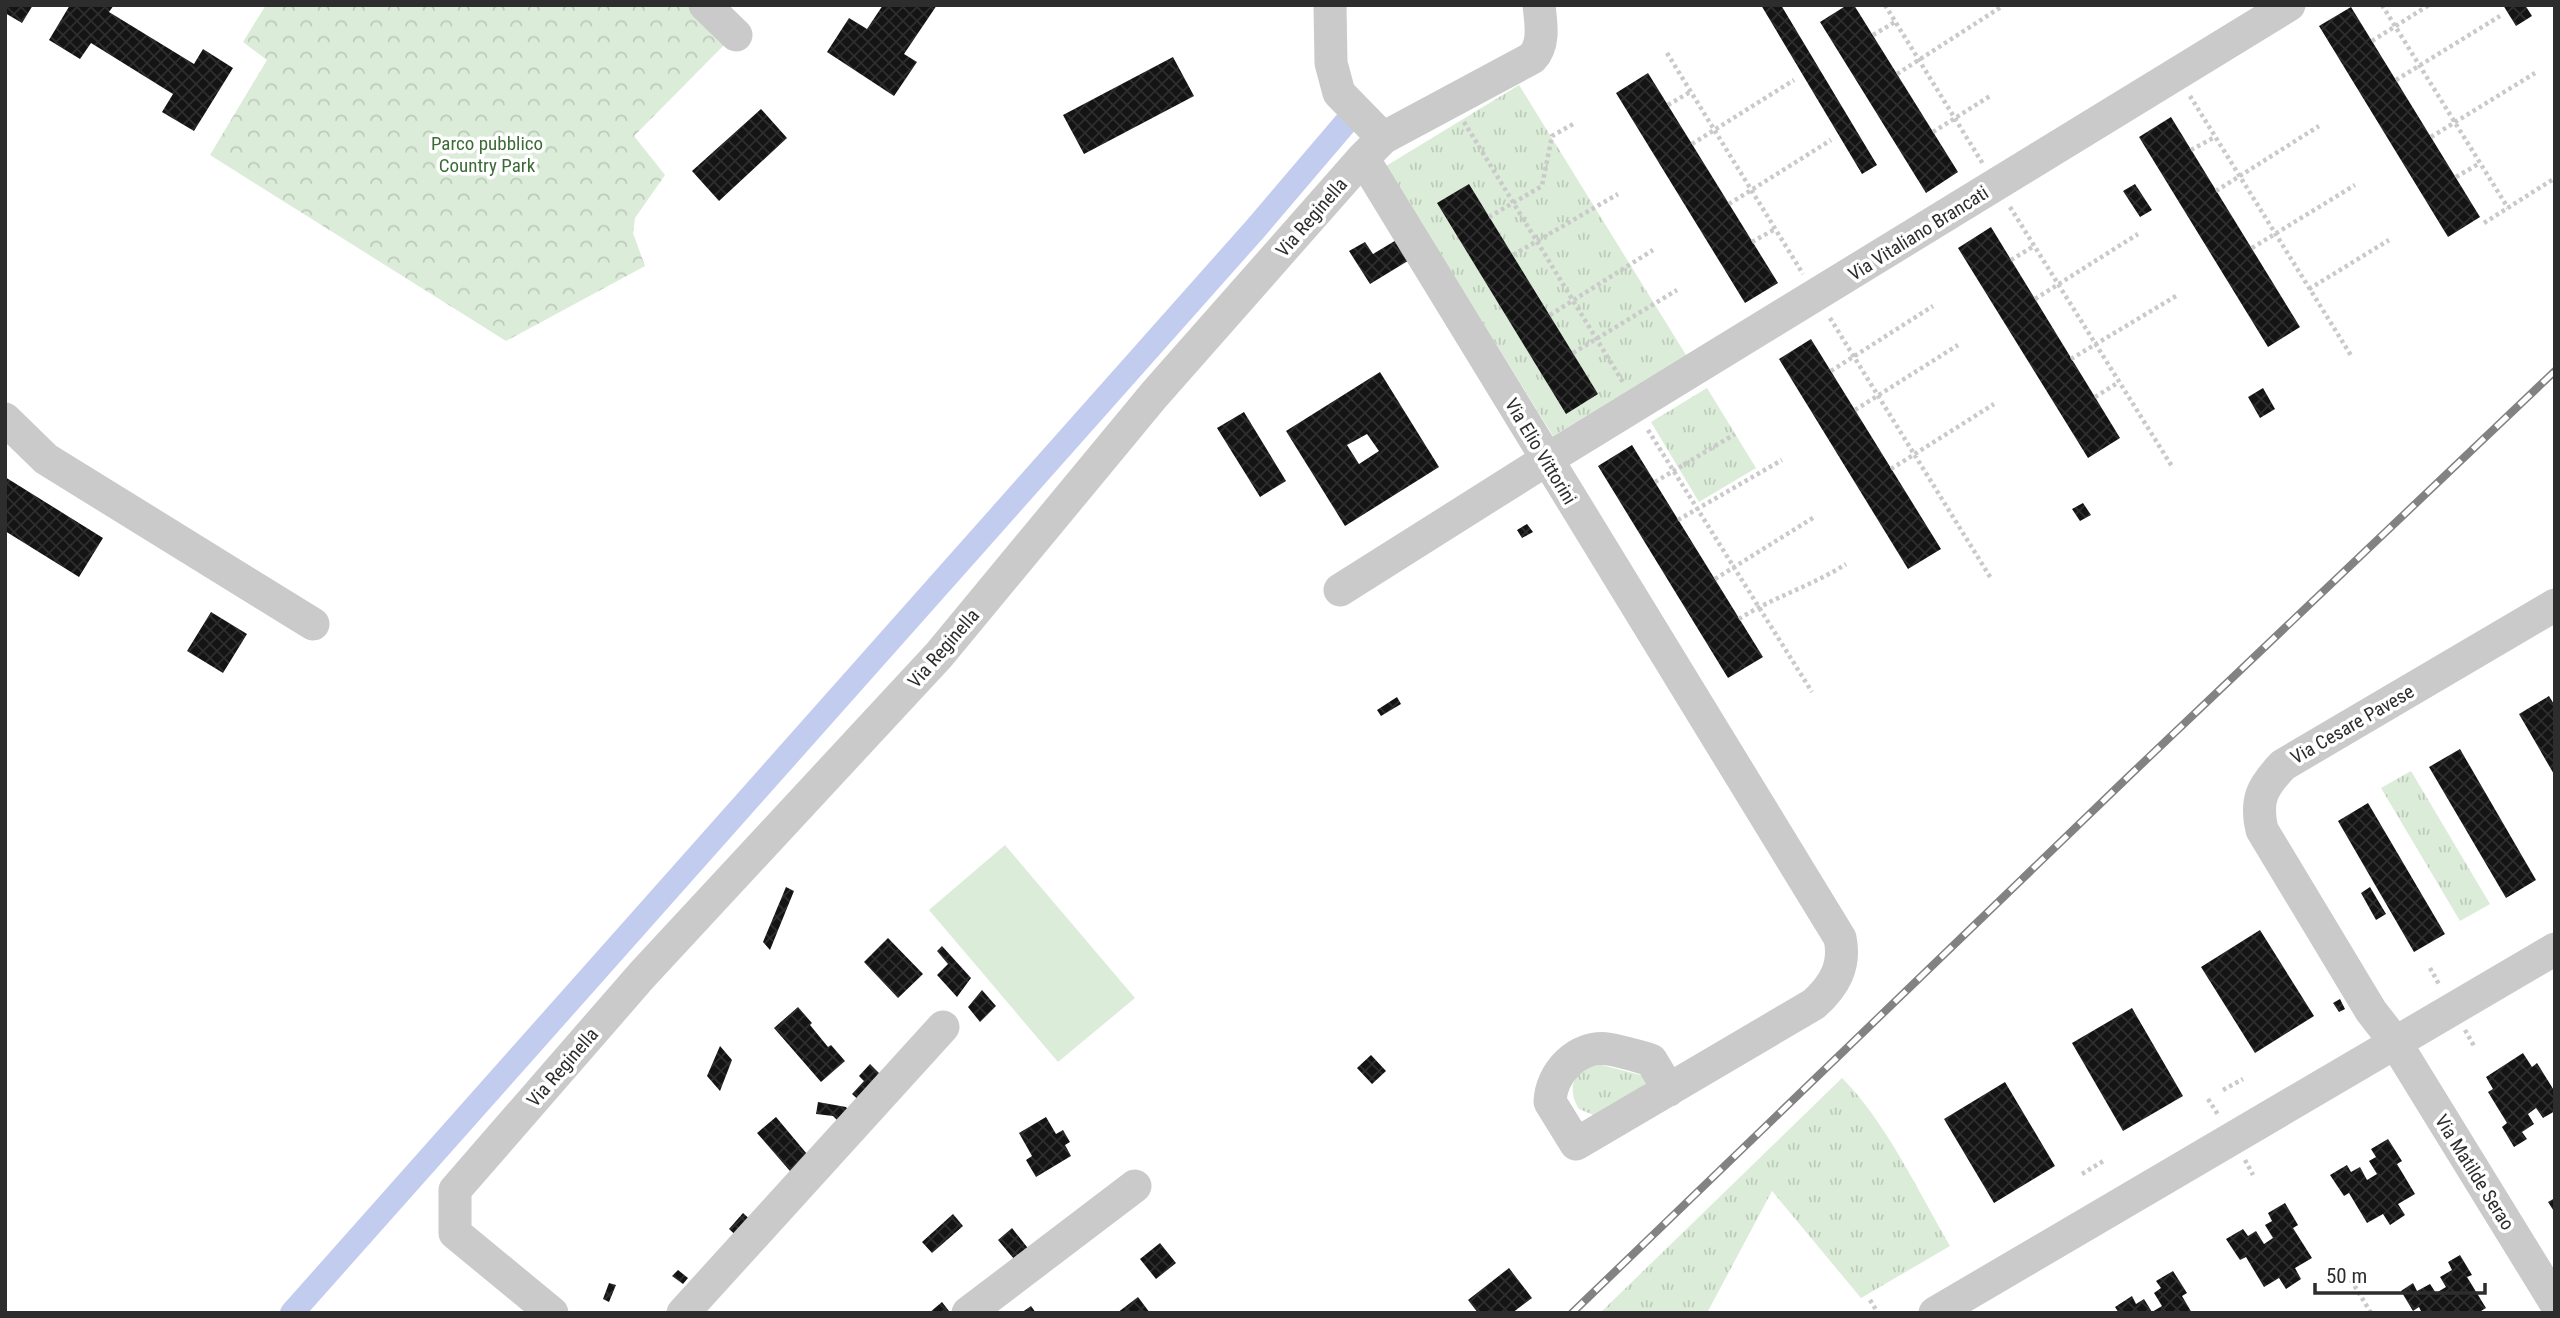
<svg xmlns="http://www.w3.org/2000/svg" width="2560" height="1318" font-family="'Roboto Condensed',sans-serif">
<defs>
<pattern id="grass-tufts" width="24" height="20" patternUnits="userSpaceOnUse" patternTransform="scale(1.75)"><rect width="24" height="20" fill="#dbecd8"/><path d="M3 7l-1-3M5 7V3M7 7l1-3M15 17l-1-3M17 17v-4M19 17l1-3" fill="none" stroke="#bccbba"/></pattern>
<pattern id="park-crowns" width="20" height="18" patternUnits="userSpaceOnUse" patternTransform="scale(1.75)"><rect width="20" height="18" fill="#dbecd8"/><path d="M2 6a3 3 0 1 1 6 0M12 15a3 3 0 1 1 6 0" fill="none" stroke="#bccbba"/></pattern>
<pattern id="building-cross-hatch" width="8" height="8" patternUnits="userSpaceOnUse" patternTransform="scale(1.75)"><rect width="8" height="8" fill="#141414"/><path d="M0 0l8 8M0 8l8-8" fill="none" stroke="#2e2e2e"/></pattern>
</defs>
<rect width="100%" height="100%" fill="#fff"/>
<path fill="url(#grass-tufts)" d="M 1519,85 L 1686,355 L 1553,436 L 1386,166 Z
M 1707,388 L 1756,468 L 1699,502 L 1651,422 Z
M 2411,771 L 2490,904 L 2460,921 L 2381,788 Z
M 1602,1065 L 1648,1077 L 1650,1081 L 1598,1117 L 1579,1109 C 1565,1087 1575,1066 1602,1065 Z
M 1842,1078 C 1886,1122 1918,1191 1950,1246 L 1861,1298 L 1772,1191 L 1707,1313 L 1600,1313 Z"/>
<path fill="url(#park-crowns)" d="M 266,5 L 693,5 L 730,39 L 634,136 L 665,175 L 635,218 L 633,233 L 645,266 L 506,341 L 210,155 L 267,60 L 243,42 Z"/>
<path fill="#dbecd8" d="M 1005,845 L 1135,998 L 1058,1062 L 929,910 Z"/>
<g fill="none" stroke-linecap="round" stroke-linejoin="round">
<path stroke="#c2ccee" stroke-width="24" d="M 292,1313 L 1256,228 L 1348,120"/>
</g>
<path fill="url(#building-cross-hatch)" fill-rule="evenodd" d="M 5,5 L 33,5 L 22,23 L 5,13 Z
M 70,5 L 114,5 L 109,12 L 194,64 L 203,49 L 233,68 L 194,131 L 162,112 L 173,94 L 91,43 L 80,59 L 49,40 Z
M 883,5 L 937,5 L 904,54 L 917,62 L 894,96 L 827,52 L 849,18 L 867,29 Z
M 1761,5 L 1781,5 L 1877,165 L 1862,174 Z
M 1847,5 L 1854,5 L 1958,172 L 1926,193 L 1820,22 Z
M 2503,5 L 2525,5 L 2532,16 L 2516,26 Z
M 2351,7 L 2480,217 L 2448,237 L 2319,26 Z
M 1173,57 L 1194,96 L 1084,154 L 1063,115 Z
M 1648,73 L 1778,283 L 1745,303 L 1616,93 Z
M 761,109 L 787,138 L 719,201 L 692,171 Z
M 2171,117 L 2300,327 L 2268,347 L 2139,137 Z
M 1469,184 L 1598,394 L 1566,414 L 1437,203 Z
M 2135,184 L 2152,210 L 2140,217 L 2123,191 Z
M 1991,227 L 2120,438 L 2088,458 L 1958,248 Z
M 1398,239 L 1411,259 L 1370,284 L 1349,251 L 1365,242 L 1373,254 Z
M 1811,339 L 1941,549 L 1908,569 L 1779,359 Z
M 1380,372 L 1439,467 L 1345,526 L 1286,431 ZM 1367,434 L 1379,451 L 1359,464 L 1347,445 Z
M 2263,388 L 2275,409 L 2260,418 L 2248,397 Z
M 1244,412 L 1286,481 L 1260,497 L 1217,428 Z
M 1632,445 L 1763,657 L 1728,678 L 1598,466 Z
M 5,477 L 103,538 L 79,577 L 5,531 Z
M 2083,503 L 2091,515 L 2080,521 L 2072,509 Z
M 1527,524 L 1533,532 L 1522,538 L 1517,530 Z
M 211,612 L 247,634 L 223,673 L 187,651 Z
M 2549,696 L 2555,706 L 2555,776 L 2519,714 Z
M 1397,697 L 1401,704 L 1381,716 L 1377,710 Z
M 2460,749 L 2536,880 L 2506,898 L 2429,767 Z
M 2368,803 L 2445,934 L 2414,952 L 2338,821 Z
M 786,887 L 794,891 L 770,950 L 763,942 Z
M 2370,887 L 2386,914 L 2376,920 L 2361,893 Z
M 2260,930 L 2314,1016 L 2255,1053 L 2201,967 Z
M 888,938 L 923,974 L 898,998 L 864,962 Z
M 942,946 L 971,978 L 957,997 L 937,975 L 948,964 L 937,951 Z
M 982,990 L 996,1006 L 980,1022 L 968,1007 Z
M 2340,999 L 2345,1009 L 2339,1012 L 2333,1003 Z
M 798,1007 L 812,1023 L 810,1025 L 828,1047 L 831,1045 L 845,1061 L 821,1082 L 774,1028 Z
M 2132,1008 L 2183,1096 L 2123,1131 L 2072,1043 Z
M 720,1046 L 732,1060 L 720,1091 L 707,1076 Z
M 2523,1053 L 2532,1067 L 2537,1063 L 2555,1092 L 2555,1111 L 2543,1118 L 2536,1108 L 2528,1114 L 2534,1124 L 2522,1132 L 2527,1139 L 2514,1147 L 2502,1127 L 2507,1123 L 2488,1092 L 2493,1089 L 2486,1077 Z
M 1371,1055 L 1386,1071 L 1372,1084 L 1357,1068 Z
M 870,1064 L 884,1078 L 862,1103 L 852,1094 L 864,1081 L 859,1076 Z
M 2005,1082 L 2055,1166 L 1994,1203 L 1944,1119 Z
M 818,1102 L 846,1107 L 851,1114 L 841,1124 L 833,1116 L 816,1114 Z
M 776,1117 L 812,1160 L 796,1178 L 757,1133 Z
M 1046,1117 L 1056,1134 L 1063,1130 L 1070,1142 L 1065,1145 L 1071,1156 L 1036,1177 L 1026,1160 L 1032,1156 L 1019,1133 Z
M 2388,1139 L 2402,1161 L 2397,1164 L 2415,1194 L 2398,1204 L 2405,1215 L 2390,1225 L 2383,1214 L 2367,1223 L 2349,1193 L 2344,1196 L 2330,1175 L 2347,1165 L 2351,1172 L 2360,1167 L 2367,1180 L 2377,1174 L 2369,1161 L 2376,1157 L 2371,1149 Z
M 2555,1198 L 2555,1213 L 2548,1202 Z
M 2285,1203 L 2298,1225 L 2293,1228 L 2312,1258 L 2295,1268 L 2301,1279 L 2286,1289 L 2279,1278 L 2264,1287 L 2246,1257 L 2240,1260 L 2226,1239 L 2243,1229 L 2248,1236 L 2256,1231 L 2264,1244 L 2273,1238 L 2265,1225 L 2272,1221 L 2268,1213 Z
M 743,1213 L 754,1223 L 741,1240 L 729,1229 Z
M 953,1214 L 963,1226 L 932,1253 L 922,1242 Z
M 1012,1228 L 1034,1256 L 1020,1266 L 998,1240 Z
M 1160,1243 L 1176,1263 L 1156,1279 L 1140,1259 Z
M 2460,1255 L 2472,1275 L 2467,1277 L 2486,1308 L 2481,1311 L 2482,1313 L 2422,1313 L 2419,1307 L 2413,1311 L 2401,1291 L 2413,1283 L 2417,1291 L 2430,1284 L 2436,1293 L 2446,1287 L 2440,1277 L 2452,1270 L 2448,1262 Z
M 1509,1268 L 1532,1298 L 1512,1313 L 1478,1313 L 1468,1300 Z
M 678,1270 L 688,1278 L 683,1284 L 672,1276 Z
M 2173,1271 L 2187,1293 L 2182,1296 L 2192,1313 L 2119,1313 L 2115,1307 L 2132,1296 L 2136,1304 L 2144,1299 L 2152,1312 L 2162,1306 L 2154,1293 L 2161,1288 L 2156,1281 Z
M 609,1283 L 616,1285 L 609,1302 L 603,1299 Z
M 1138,1297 L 1150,1313 L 1117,1313 Z
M 942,1302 L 949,1311 L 929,1313 Z
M 1031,1306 L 1036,1313 L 1021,1313 Z"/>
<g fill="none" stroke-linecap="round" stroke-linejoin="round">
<path stroke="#cacaca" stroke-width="4.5" stroke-dasharray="3.5 3.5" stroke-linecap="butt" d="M 1885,5 L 1983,164
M 2382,5 L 2508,208
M 1873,35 L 1895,22
M 2372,41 L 2429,5
M 1667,53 L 1803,274
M 1897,74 L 2001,7
M 2396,80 L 2500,16
M 2190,96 L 2352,357
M 1668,105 L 1690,92
M 1464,122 L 1624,384
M 1933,132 L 1990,96
M 2431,137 L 2535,73
M 1692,144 L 1794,80
M 2191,150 L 2215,137
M 2456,177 L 2480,163
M 2216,191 L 2319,126
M 1729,204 L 1831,140
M 2010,207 L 2173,468
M 1489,217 L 1542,186 L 1552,136 L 1575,123
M 2484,223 L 2555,178
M 1752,242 L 1775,229
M 2252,248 L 2355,185
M 1513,255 L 1618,194
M 2011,260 L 2034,246
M 2309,289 L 2389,240
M 2035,299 L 2138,234
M 1550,315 L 1653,250
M 1830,318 L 1992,580
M 1573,353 L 1677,290
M 2071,359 L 2176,296
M 1831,371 L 1933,306
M 2095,397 L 2119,382
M 1855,410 L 1958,345
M 1648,430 L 1812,692
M 1891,469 L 1994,404
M 1655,482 L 1735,434
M 1678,520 L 1782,460
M 1715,579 L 1816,516
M 1739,619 C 1773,597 1812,586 1846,564
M 2430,968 L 2440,986
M 2465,1030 L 2474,1046
M 2223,1090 L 2243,1079
M 2208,1099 L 2219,1116
M 2245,1160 L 2253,1175
M 2082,1174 L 2105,1160
M 2351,1280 L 2371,1313
M 1870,1300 L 1878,1313"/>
<path stroke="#cacaca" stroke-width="33" d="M 705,5 L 736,35
M 1330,5 L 1331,63 L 1339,93 L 1383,138
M 1363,158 L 1840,938 C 1846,966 1834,986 1814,1004 L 1576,1144 L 1550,1102 C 1551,1073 1577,1045 1608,1049 C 1622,1051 1637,1056 1651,1060 L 1669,1090
M 5,419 L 46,459 L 313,624
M 1340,590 L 1546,460 L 2289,5
M 2555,605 L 2283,765 C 2262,787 2255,800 2262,830 L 2371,1011 L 2395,1042 L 2555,1302
M 552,1313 L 455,1233 L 455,1190 L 642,975 L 939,655 L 1154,395 L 1363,158 L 1383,138 L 1532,58 C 1545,44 1541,24 1539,5
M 683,1313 L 943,1027
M 968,1313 L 1135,1186
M 1935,1313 L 2555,949"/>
<defs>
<path id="rail" d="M 1572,1313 L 2128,777 L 2555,371"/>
</defs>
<use href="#rail" stroke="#828282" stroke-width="8"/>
<use href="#rail" stroke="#fff" stroke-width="5" stroke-dasharray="16" stroke-linecap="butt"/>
</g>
<g text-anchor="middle" stroke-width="7" stroke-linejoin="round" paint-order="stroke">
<g font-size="19" fill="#3b6c36" stroke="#fff">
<text x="487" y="150">Parco pubblico<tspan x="487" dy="22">Country Park</tspan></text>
</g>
<g font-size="19" fill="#2d2d2d" stroke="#fff">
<text transform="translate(1311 217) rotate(-49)" y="7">Via Reginella</text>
<text transform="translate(1918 233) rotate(-32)" y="7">Via Vitaliano Brancati</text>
<text transform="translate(1541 451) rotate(59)" y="7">Via Elio Vittorini</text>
<text transform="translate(943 648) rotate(-49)" y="7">Via Reginella</text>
<text transform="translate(2352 724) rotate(-30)" y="7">Via Cesare Pavese</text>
<text transform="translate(562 1067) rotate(-49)" y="7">Via Reginella</text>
<text transform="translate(2475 1172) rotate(58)" y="7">Via Matilde Serao</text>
</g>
</g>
<rect width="2560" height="1318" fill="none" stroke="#2d2d2d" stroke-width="14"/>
<path d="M2315 1283v10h170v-10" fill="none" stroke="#2d2d2d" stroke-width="3.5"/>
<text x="2326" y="1283" font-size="21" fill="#2d2d2d" stroke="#ffffff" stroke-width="5" paint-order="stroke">50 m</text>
</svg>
